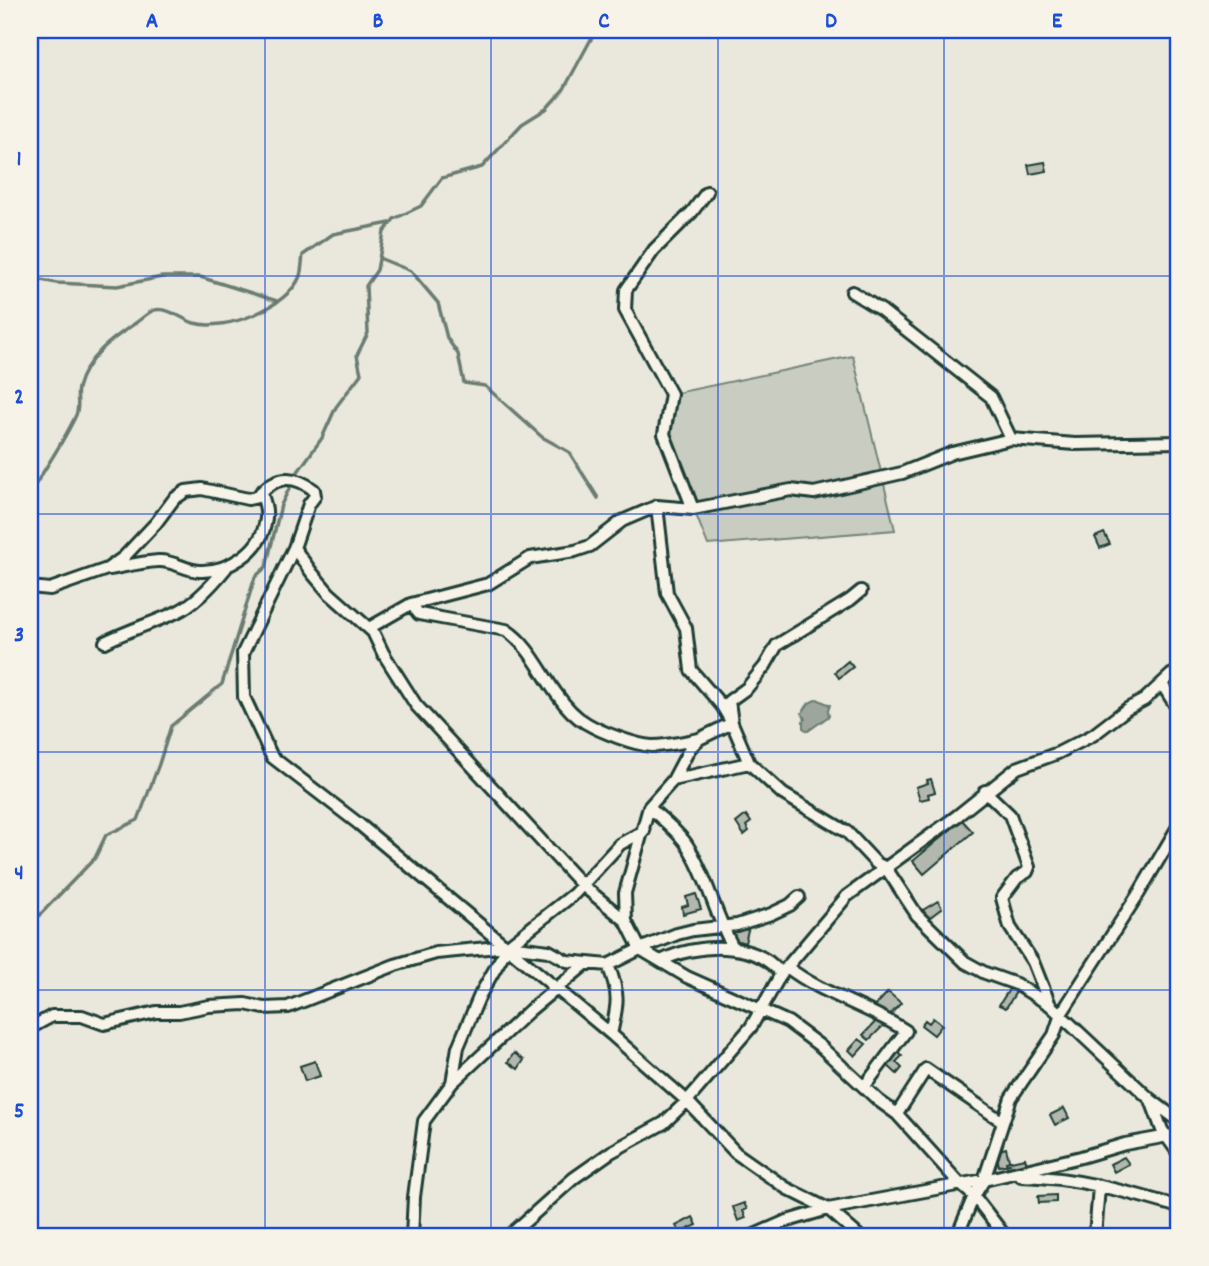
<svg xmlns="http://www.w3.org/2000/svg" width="1209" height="1266" font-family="Dekko,sans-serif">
<rect width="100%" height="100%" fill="#eae8dd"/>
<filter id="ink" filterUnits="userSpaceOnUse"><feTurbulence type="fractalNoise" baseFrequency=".0143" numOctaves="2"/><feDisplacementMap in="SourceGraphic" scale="14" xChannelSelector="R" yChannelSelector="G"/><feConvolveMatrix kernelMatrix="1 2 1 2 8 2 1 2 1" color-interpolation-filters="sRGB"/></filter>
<g filter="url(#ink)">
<path fill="#c8ccc1" stroke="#74847a" stroke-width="2" d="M 853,356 L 895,530 L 708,545 L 664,434 L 671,394 Z"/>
<path fill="#9ca69c" stroke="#6a7c72" stroke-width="2" d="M 817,699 L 830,705 L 828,711 L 829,716 L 808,731 L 803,728 L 803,721 L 805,719 L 802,713 L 809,703 Z"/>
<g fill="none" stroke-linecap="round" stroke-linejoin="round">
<path stroke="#6a7c72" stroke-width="3.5" d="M 379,258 L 411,271 L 438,303 L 447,338 L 458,354 L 464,383 L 485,386 L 542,437 L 569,452 L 598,498
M 30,278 L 57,283 L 117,286 L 162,277 L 200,277 L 277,301
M 30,493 C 46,467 63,443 76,415 C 80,406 76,397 78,388 C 86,357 112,339 137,322 C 142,318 149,312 154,310 C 169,307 181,319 194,323 C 226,332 288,307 300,276 C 302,269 302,261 303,255 L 333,234 L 390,223
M 30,925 L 95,858 L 106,835 L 138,820 L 159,764 L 171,726 L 222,684 L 255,577 L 266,567 L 281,505 L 297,473 L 322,438 L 336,407 L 361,374 L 357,355 L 368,333 L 366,286 L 377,270 L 384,232 L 394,219 L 421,206 L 442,178 L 482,167 L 522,124 L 546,109 L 564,89 L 596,30"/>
</g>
<path fill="#b2b8ae" stroke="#1f3d34" stroke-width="2" d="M 1045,162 L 1047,171 L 1030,174 L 1028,165 Z
M 1104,533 L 1110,544 L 1100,548 L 1095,537 Z
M 848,661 L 853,667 L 839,678 L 835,672 Z
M 931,779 L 935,792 L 928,794 L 929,798 L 920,800 L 916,787 L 928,783 L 927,780 Z
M 746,815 L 751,822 L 746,826 L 749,831 L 744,835 L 736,823 Z
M 962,820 L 973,832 L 924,874 L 913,861 Z
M 696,894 L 701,909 L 683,914 L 682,907 L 688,905 L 686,897 Z
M 938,901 L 942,908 L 929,918 L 923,910 Z
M 735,927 L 748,930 L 745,943 L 732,939 Z
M 1010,988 L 1016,992 L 1006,1008 L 999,1005 Z
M 888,992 L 901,1003 L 888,1017 L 875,1006 Z
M 879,1018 L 885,1024 L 869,1040 L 863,1035 Z
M 933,1018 L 942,1025 L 934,1035 L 921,1025 L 925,1020 L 929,1023 Z
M 859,1039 L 866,1044 L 855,1056 L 849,1050 Z
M 898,1052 L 902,1056 L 896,1062 L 902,1068 L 897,1074 L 886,1064 Z
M 514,1053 L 524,1060 L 518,1069 L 508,1062 Z
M 315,1061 L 320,1076 L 305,1081 L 300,1066 Z
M 1064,1108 L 1069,1118 L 1055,1125 L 1050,1115 Z
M 1006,1148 L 1010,1164 L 999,1166 L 996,1151 Z
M 1124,1157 L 1129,1164 L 1114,1172 L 1110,1164 Z
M 1025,1158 L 1027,1164 L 1008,1169 L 1006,1162 Z
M 1056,1195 L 1056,1202 L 1039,1203 L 1038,1196 Z
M 744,1203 L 747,1209 L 743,1211 L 746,1218 L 738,1221 L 733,1207 Z
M 693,1217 L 697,1225 L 680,1233 L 676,1226 Z"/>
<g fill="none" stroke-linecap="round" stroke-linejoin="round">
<defs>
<path id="street" d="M 852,292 L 881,310 L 991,397 L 1011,439
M 657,506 L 667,593 L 686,628 L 691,670 L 722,706 L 732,723 L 749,763 L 783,794 L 847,832 L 876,863 L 886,868 L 917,915 L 965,962 L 985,973 L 1016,984 L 1050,1005 L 1151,1100 L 1179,1121
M 693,509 L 664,434 L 671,394 L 625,310 L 626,290 L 654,250 L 692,212 L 707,192
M 294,548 L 243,653 L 244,697 L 272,757 L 359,824 L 611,1034 L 687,1101 L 736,1153 L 786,1188 L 828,1209 L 859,1236
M 110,569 C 126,566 142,562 158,561 C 173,560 186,571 200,571 C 227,572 260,552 265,524 C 268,513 265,503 261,492
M 30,587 L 50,589 L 107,569 L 124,557 L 156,523 L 174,499 L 186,491 L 202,489 L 248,499 L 257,497 C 274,476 292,473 314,490 L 315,496 L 309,504 L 294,548 L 312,573 L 329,593 L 373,632 L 383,653 L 416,705 L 582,885 L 626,921 L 640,949 L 687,977 L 788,1022 L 820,1046 L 879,1101 L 897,1114 L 960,1184 L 974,1196 L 1005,1236
M 411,604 L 419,614 L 506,630 C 529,645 540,671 556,693 C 563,703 575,717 586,723 C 601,732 635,745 652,746 C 668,746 683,742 699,739
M 369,628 L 411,604 L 488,584 L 530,558 L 575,551 L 590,546 L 622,521 L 657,506 L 693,509 L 791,490 L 814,493 L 902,473 L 952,453 L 1011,439 L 1075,444 L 1179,442
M 105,642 C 129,630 153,623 177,612 C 196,603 213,584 226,568
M 1162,684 L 1179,711
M 673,780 L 749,763
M 985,791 L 1010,815 L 1029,867 L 1027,872 L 1017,878 L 1002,898 L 1010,927 L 1033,962 L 1050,1005
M 649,807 C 661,819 678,831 687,845 C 708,878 715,916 734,949
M 626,921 L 625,893 L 649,807 L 673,780 L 690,748 L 699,739 L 732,723 L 729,701 L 747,688 L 765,666 L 777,645 L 850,600 L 861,591
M 661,961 C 696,943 756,940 781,974
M 608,965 C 620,994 618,1004 611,1034
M 787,967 C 823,995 868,1006 906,1031 L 864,1087
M 30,1028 L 52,1016 L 82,1016 L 104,1024 L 156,1012 L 179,1012 L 209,1006 L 245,1004 L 264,1008 L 288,1007 L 395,965 L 436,953 L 508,946 L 549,951 L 567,961 L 608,965 L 640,949 L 677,934 L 693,930 L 737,925 L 771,914 L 790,905 L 799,897
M 452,1083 L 458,1047 L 480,995 L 508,946 L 574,894 L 620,844 L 644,831
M 1151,1100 L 1162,1130 L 1179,1154
M 897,1114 L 926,1069 L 1003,1122
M 1021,1176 C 1075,1177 1128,1192 1179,1207
M 412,1236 L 414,1197 L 424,1121 L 452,1083 L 530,1010 L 587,963
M 509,1236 L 574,1178 L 611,1152 L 664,1123 L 687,1101 L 751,1027 L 781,974 L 847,896 L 957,816 L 1017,768 L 1058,753 L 1093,735 L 1127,709 L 1144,700 L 1171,675 L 1179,671
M 752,1236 L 784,1222 L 828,1209 L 984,1180 L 1081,1157 L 1125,1144 L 1179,1134
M 957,1236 L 974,1196 L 984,1180 L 1011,1098 L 1054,1035 L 1061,1014 L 1139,893 L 1179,825
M 1095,1236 L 1099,1187"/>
</defs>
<use href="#street" stroke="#1f3d34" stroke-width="16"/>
<use href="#street" stroke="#f7f3e8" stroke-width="10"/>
</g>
</g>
<path fill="none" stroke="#1d4ed8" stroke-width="2" stroke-opacity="0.55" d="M 265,30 L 265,1236M 491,30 L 491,1236M 718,30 L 718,1236M 944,30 L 944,1236M 30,276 L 1179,276M 30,514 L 1179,514M 30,752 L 1179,752M 30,990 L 1179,990"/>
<rect width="1209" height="1266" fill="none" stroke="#f7f3e8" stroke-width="77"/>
<rect x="38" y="38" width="1132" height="1190" fill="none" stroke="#1d4ed8" stroke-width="2.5"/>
<g font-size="23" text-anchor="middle" font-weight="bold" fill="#1d4ed8">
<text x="152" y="27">A</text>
<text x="378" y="27">B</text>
<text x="604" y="27">C</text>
<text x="831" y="27">D</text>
<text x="1057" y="27">E</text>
<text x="19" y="165">1</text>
<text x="19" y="403">2</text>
<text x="19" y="641">3</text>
<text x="19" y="879">4</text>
<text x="19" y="1117">5</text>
</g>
</svg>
